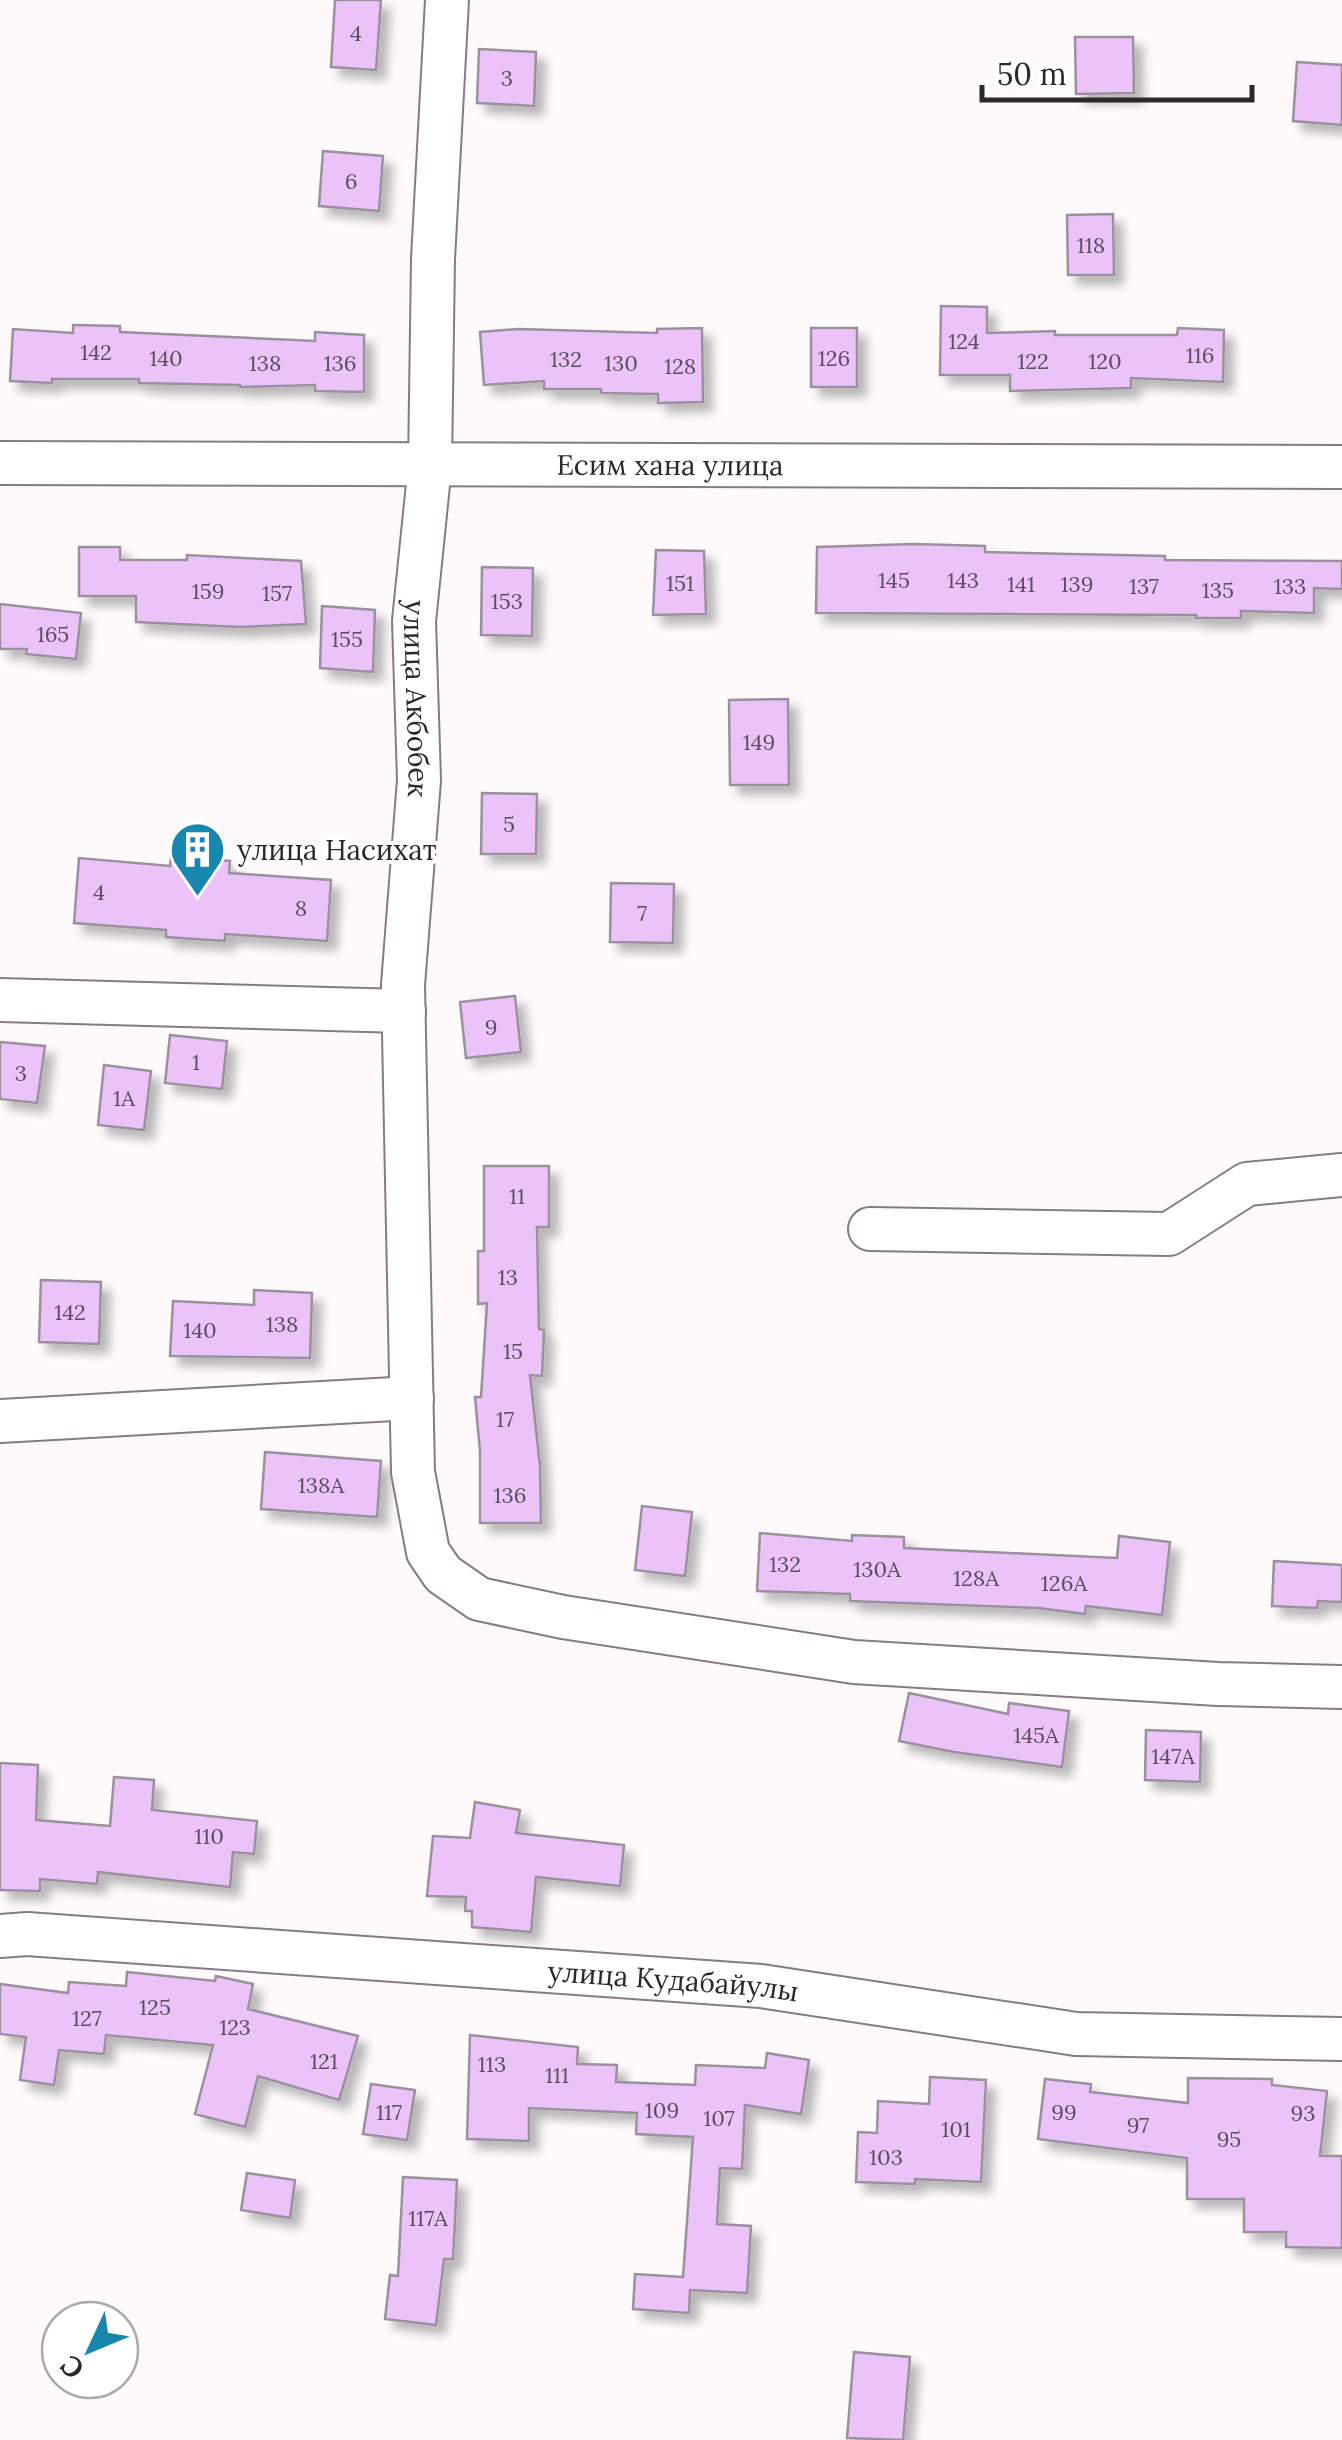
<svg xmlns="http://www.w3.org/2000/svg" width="1342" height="2440" font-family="Lora,serif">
<defs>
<filter id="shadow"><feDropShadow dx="9" dy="9" stdDeviation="5" flood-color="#0004"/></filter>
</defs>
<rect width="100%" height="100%" fill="#fefafc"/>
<path fill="#ebc3f9" stroke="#9b919e" stroke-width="2.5" filter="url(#shadow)" d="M 335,0 L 381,0 L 376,70 L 331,67 Z
M 1075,37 L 1133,37 L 1134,93 L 1076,94 Z
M 479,49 L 536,52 L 534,106 L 477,103 Z
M 1297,62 L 1342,65 L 1342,125 L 1293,121 Z
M 323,151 L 383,156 L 379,211 L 319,206 Z
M 1113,214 L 1114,275 L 1068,275 L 1067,215 Z
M 941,306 L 987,307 L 987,333 L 1055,331 L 1055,335 L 1177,335 L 1178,328 L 1224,330 L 1223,382 L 1131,378 L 1131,388 L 1010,391 L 1010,375 L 940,375 Z
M 73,325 L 120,326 L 120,332 L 315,341 L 315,332 L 364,335 L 364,392 L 315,391 L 315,385 L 240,387 L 240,385 L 139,383 L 139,379 L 52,379 L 52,383 L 10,381 L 13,329 L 73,333 Z
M 702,328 L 703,402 L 658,403 L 658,394 L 601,393 L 601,389 L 544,389 L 544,381 L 484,385 L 480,332 L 518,329 L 657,333 L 657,329 Z
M 811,328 L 857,328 L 857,387 L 811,387 Z
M 914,544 L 985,546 L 985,552 L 1165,556 L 1165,560 L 1342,561 L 1342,589 L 1314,588 L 1314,613 L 1241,611 L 1241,618 L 1196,618 L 1196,615 L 816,613 L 817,547 Z
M 79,547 L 120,547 L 120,560 L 187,560 L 187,555 L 301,561 L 306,624 L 240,627 L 136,622 L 136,596 L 79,596 Z
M 656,550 L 704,551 L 706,614 L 653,615 Z
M 482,567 L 533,568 L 532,636 L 481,635 Z
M 0,604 L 81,613 L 76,659 L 26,654 L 27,649 L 0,649 Z
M 322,606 L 375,610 L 373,672 L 320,668 Z
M 788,699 L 789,785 L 730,785 L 729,700 Z
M 482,793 L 537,794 L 536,854 L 481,854 Z
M 171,857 L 230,861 L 229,873 L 331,880 L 327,941 L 225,934 L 225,941 L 166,937 L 166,930 L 74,923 L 79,858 L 170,866 Z
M 611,883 L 674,884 L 673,943 L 610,942 Z
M 515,996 L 521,1052 L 466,1058 L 460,1002 Z
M 170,1035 L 227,1041 L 222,1089 L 165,1083 Z
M 0,1042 L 45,1046 L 37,1103 L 0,1099 Z
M 104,1065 L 151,1071 L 144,1130 L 98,1125 Z
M 484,1166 L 549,1166 L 549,1227 L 537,1227 L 539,1329 L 544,1330 L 542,1376 L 530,1375 L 540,1466 L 541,1523 L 480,1523 L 480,1451 L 475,1397 L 481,1397 L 487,1303 L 478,1304 L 478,1251 L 484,1251 Z
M 41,1280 L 101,1282 L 99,1344 L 39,1342 Z
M 254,1290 L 312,1293 L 310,1358 L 170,1356 L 173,1301 L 254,1305 Z
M 265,1452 L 381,1461 L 377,1517 L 261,1509 Z
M 642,1506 L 692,1512 L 685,1576 L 635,1570 Z
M 760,1533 L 852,1541 L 852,1535 L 904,1537 L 904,1548 L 1117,1558 L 1119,1536 L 1170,1542 L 1162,1615 L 1086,1606 L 1085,1614 L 1038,1608 L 850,1601 L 850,1594 L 757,1591 Z
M 1274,1561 L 1342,1565 L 1342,1602 L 1318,1601 L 1317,1608 L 1272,1606 Z
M 909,1693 L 1008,1714 L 1009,1703 L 1069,1711 L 1062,1767 L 954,1752 L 899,1741 Z
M 1146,1730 L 1201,1732 L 1200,1782 L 1145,1780 Z
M 0,1763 L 38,1765 L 36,1820 L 110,1826 L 114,1777 L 154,1780 L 152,1810 L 257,1821 L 254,1854 L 233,1852 L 230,1887 L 98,1872 L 97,1884 L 40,1879 L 40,1891 L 0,1890 Z
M 475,1802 L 520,1810 L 516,1833 L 624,1845 L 620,1886 L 536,1877 L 531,1932 L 472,1927 L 472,1911 L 465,1911 L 466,1897 L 427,1896 L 433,1836 L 470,1838 Z
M 127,1972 L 215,1981 L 216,1976 L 253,1984 L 248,2009 L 358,2036 L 339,2100 L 258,2076 L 245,2127 L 195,2114 L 213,2045 L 106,2035 L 104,2054 L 59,2050 L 54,2085 L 20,2080 L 26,2037 L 0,2034 L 0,1984 L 68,1993 L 69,1982 L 126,1986 Z
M 470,2035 L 578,2047 L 577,2064 L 617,2065 L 616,2082 L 695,2085 L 696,2065 L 765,2068 L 767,2053 L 809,2060 L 801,2114 L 745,2105 L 742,2169 L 720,2168 L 717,2224 L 751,2226 L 747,2293 L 690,2290 L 689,2313 L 633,2309 L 635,2274 L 683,2277 L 693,2137 L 636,2134 L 637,2113 L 529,2108 L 529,2141 L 467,2139 Z
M 930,2077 L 986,2080 L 981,2182 L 915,2179 L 915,2184 L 856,2182 L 858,2132 L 877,2133 L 878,2101 L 929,2104 Z
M 1188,2078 L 1272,2079 L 1272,2085 L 1327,2091 L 1320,2156 L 1342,2156 L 1342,2248 L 1286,2247 L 1286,2232 L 1244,2232 L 1244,2199 L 1187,2199 L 1187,2158 L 1038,2139 L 1045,2079 L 1091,2084 L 1090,2092 L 1188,2103 Z
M 371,2084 L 415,2090 L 407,2140 L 363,2134 Z
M 247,2173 L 295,2180 L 290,2218 L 241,2210 Z
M 403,2177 L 457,2180 L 453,2259 L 444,2259 L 436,2325 L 385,2319 L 390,2275 L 398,2276 Z
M 854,2352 L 910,2357 L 903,2440 L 847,2438 Z"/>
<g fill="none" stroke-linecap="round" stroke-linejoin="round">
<defs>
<g id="street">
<path id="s1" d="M 447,0 L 433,259 L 430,465 L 414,621 L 419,780 L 403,985 L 413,1472 L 428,1552 L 443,1574 L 479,1599 L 563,1617 L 854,1662 L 1218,1684 L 1342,1687"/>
<path id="s2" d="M 0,463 L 1342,467"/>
<path d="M 0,1000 L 404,1011"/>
<path d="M 870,1229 L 1169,1234 L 1247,1184 L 1342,1175"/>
<path d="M 0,1421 L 412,1398"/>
<path id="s3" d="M 0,1936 L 27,1934 L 761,1986 L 1076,2034 L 1342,2039"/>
</g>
</defs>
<use href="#street" stroke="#887a83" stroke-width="46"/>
<use href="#street" stroke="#fff" stroke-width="42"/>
</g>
<defs>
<symbol id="building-pin" viewBox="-11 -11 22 30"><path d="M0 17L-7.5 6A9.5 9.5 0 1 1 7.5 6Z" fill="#1887ae" stroke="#fff"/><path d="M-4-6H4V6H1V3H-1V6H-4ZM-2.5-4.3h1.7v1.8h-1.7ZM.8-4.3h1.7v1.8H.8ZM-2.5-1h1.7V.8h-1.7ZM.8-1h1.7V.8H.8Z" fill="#fff"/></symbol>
</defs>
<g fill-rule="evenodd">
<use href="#building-pin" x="166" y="818" width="63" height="86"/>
</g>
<g text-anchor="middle" stroke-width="8" stroke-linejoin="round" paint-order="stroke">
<g font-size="22" fill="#5c4e5e">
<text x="356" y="41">4</text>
<text x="507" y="86">3</text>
<text x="351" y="189">6</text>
<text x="1091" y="253">118</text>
<text x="964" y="349">124</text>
<text x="96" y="360">142</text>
<text x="1200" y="363">116</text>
<text x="166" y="366">140</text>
<text x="834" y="366">126</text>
<text x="566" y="367">132</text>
<text x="1033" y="369">122</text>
<text x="1105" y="369">120</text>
<text x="265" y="371">138</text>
<text x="340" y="371">136</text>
<text x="621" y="371">130</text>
<text x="680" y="374">128</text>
<text x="894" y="588">145</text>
<text x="963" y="588">143</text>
<text x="680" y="591">151</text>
<text x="1021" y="592">141</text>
<text x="1077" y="592">139</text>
<text x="1144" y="594">137</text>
<text x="1290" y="594">133</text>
<text x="1218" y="598">135</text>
<text x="208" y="599">159</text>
<text x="277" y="601">157</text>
<text x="507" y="609">153</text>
<text x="53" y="642">165</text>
<text x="347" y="647">155</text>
<text x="759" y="750">149</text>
<text x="509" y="832">5</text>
<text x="99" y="900">4</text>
<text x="301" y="916">8</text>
<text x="642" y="921">7</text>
<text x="491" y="1035">9</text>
<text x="196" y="1070">1</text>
<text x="21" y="1081">3</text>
<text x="124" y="1106">1А</text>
<text x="517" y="1204">11</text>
<text x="508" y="1285">13</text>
<text x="70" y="1320">142</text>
<text x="282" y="1332">138</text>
<text x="200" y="1338">140</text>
<text x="513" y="1359">15</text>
<text x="505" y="1427">17</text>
<text x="321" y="1493">138А</text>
<text x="510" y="1503">136</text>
<text x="785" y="1572">132</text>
<text x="877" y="1577">130А</text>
<text x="976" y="1586">128А</text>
<text x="1064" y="1591">126А</text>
<text x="1036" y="1743">145А</text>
<text x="1173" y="1764">147А</text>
<text x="209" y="1844">110</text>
<text x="155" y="2015">125</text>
<text x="87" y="2026">127</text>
<text x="235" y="2035">123</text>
<text x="324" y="2069">121</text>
<text x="492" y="2072">113</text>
<text x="557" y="2083">111</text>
<text x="662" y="2118">109</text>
<text x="389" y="2120">117</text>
<text x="1064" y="2120">99</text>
<text x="1303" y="2121">93</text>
<text x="719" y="2126">107</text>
<text x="1138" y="2133">97</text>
<text x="956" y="2137">101</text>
<text x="1229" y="2147">95</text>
<text x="886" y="2165">103</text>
<text x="428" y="2226">117А</text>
</g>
<g font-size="28" fill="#2d272b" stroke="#fff">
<text dy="10" stroke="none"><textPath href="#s2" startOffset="670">Есим хана улица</textPath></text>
<text dy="10" stroke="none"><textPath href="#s1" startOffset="700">улица Акбобек</textPath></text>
<text dy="10" stroke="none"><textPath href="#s3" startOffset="675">улица Кудабайулы</textPath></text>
</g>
<g font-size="28" fill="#2d272b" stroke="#fff" text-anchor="start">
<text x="237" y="860">улица Насихат</text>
</g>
</g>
<g transform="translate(90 2350) rotate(226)"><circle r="48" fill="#ffffff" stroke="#aba9aa" stroke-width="2.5"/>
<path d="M0-8L18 38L0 25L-18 38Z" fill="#1887ae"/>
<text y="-15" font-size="28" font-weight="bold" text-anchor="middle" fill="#2d272b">С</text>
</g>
<path d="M982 85v15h270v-15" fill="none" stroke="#2d272b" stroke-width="5"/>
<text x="997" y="85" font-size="30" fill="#2d272b" stroke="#ffffff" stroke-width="8" paint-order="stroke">50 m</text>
</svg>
